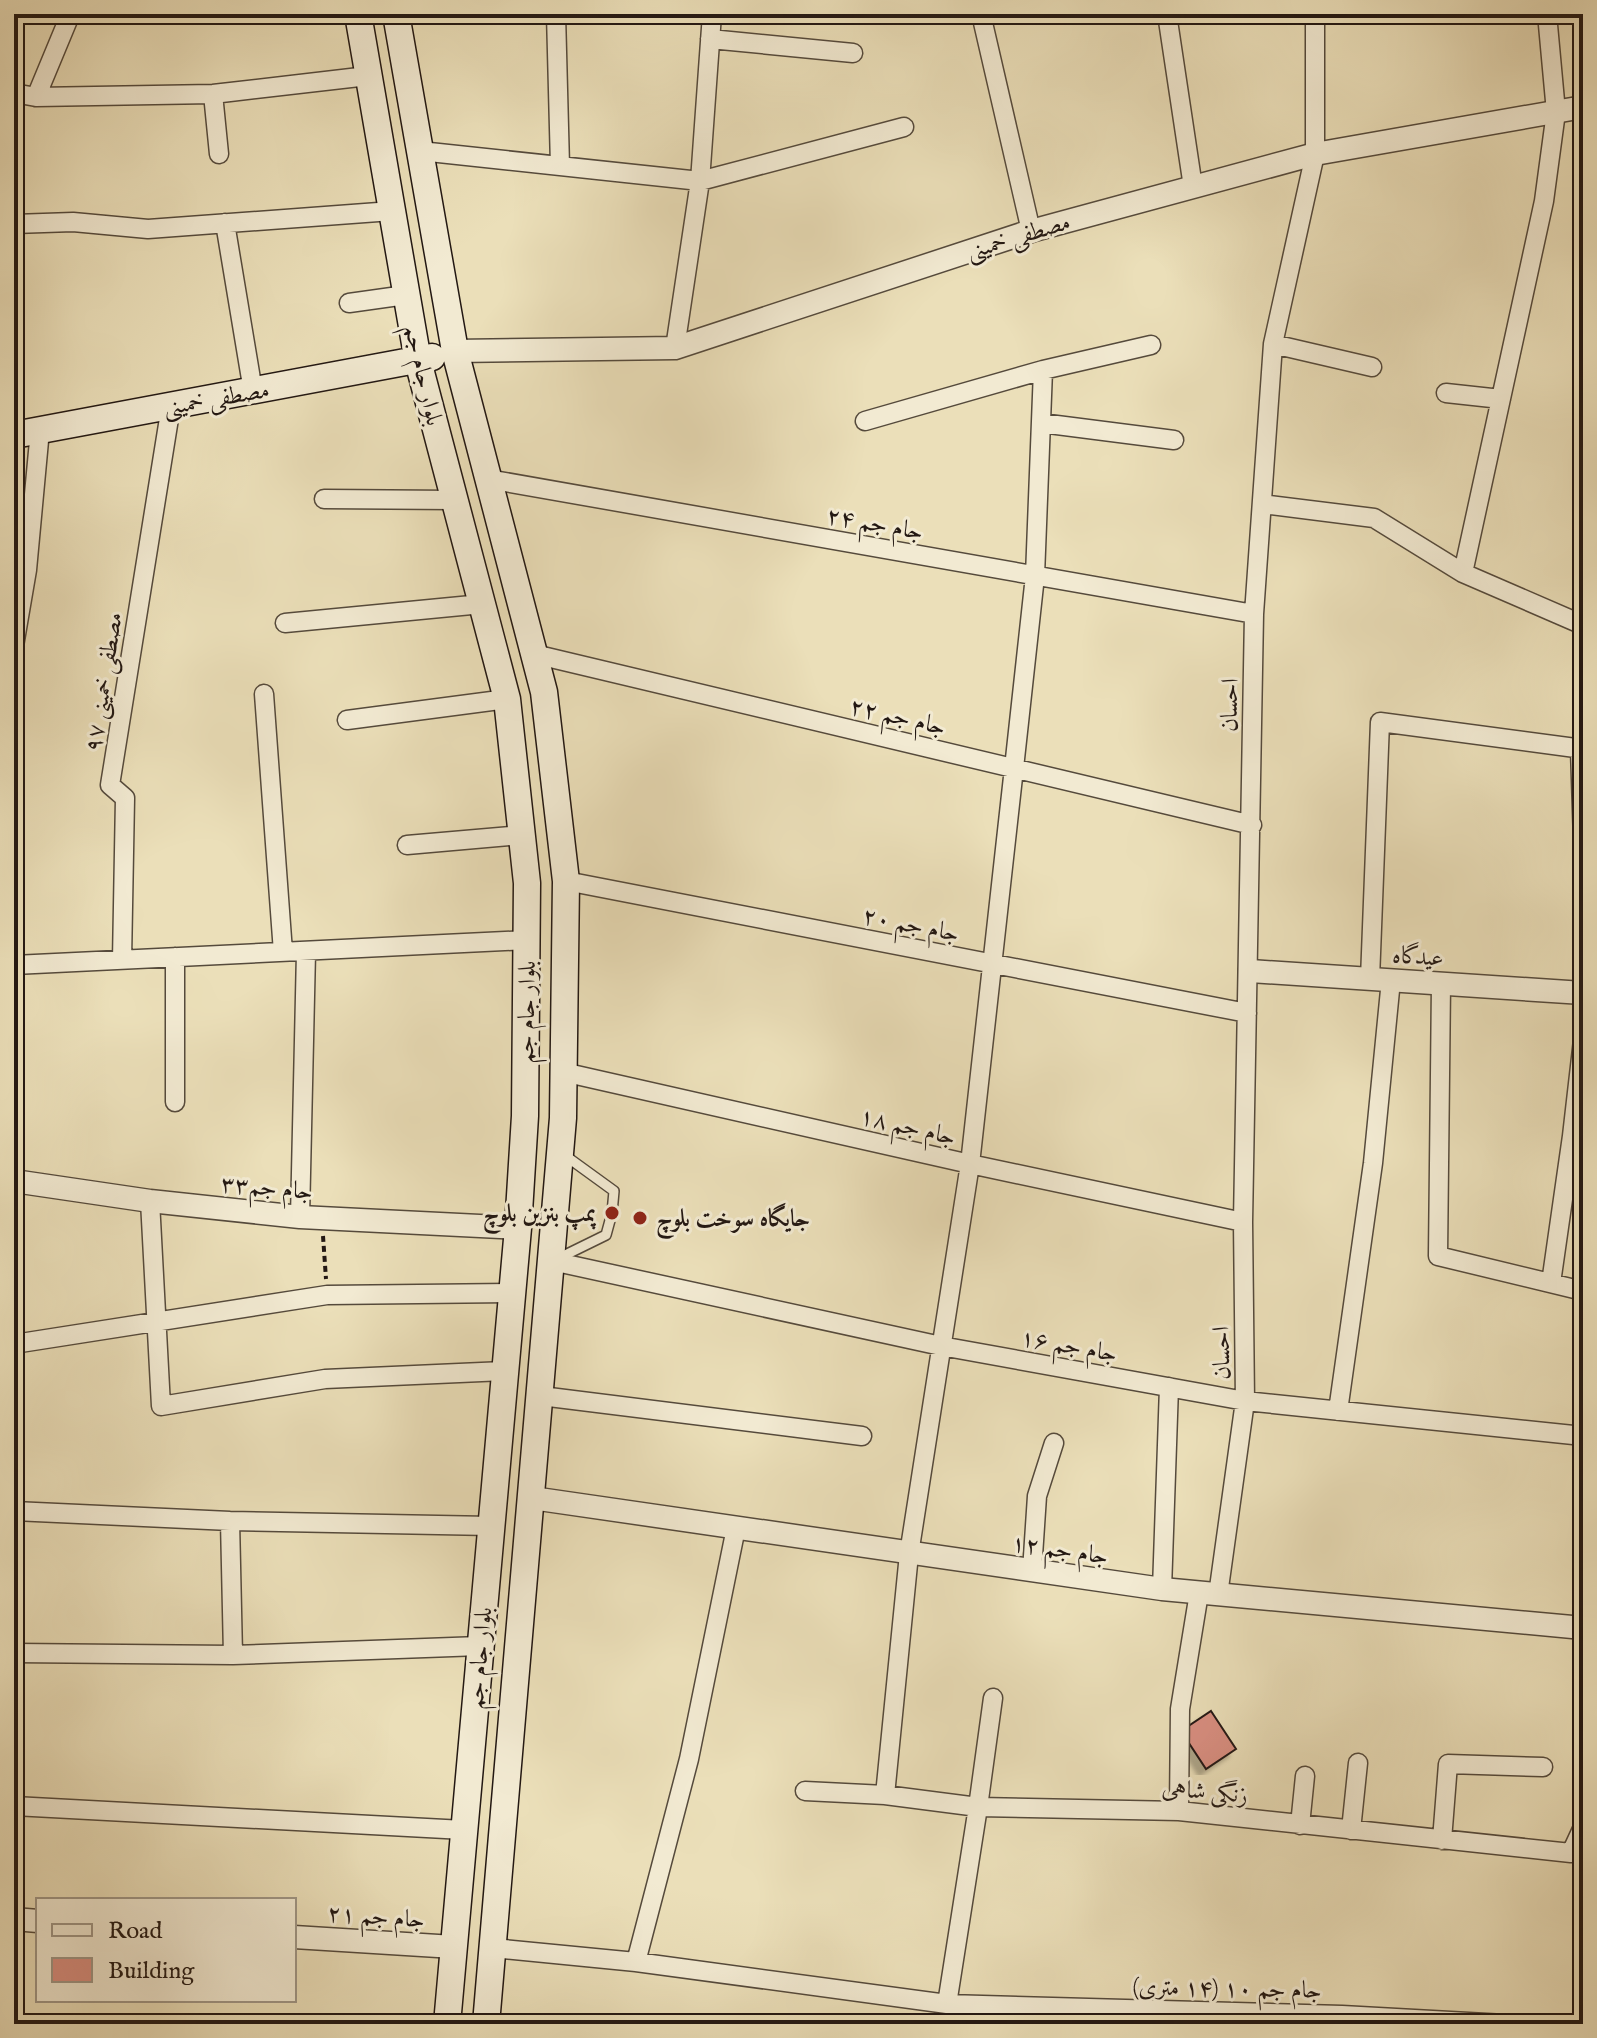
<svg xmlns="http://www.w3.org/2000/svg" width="1597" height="2038" font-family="'IM FELL English',Amiri,serif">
<defs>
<filter id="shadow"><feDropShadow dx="-7" dy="7" stdDeviation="2" flood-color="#0004"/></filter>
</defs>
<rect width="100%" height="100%" fill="#ebdfb9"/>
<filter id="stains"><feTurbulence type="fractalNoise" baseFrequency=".0025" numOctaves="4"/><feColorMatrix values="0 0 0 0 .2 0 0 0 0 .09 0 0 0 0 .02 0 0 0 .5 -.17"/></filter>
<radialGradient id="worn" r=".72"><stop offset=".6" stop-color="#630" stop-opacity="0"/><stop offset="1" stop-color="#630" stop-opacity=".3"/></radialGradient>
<path fill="#d98e81" stroke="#231813" stroke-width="2" filter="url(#shadow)" d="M 1211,1711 L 1236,1749 L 1206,1769 L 1181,1731 Z"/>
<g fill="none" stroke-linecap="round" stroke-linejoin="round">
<defs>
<path id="service" d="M 555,1260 L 606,1235 L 612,1213 L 614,1191 L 563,1154"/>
<path id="minor" d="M 556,14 L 560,166
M 981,14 L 1031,231
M 1167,14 L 1193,187
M 710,39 L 853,53
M 14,93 L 36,97 L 213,94 L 368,76
M 213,94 L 219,154
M 36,97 L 68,20
M 420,151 L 700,181 L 904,127
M 225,223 L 253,391
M 14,224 L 73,222 L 148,229 L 392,211
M 349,303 L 406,295
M 1273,344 L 1372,367
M 675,348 L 700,181 L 712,14
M 1446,393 L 1501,399
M 865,421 L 1043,370 L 1151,345
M 1041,423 L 1174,440
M 488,479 L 1254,614
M 324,499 L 454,500
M 1262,504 L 1374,518 L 1463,573 L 1583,625
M 1463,573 L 1544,201 L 1556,112 L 1547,14
M 285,623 L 482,604
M 14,646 L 27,570 L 40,430
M 534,654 L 1252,825
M 264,694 L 283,952
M 347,720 L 507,699
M 1580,749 L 1583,841
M 407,845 L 522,835
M 566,881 L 1247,1013
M 122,960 L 125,798 L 110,785 L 171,406
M 14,965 L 527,940
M 1370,979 L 1380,722 L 1583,749
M 1441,984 L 1438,1256 L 1583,1291
M 563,1072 L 970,1164 L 1243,1222
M 175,1102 L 175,957
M 1572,1136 L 1583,1040
M 150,1201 L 161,1406 L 325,1379 L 504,1371
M 300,1217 L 306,952
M 552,1261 L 941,1346 L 1245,1401 L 1583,1436
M 1551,1283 L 1572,1136 L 1583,1138
M 14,1344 L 327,1295 L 511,1293
M 541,1396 L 862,1436
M 1338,1411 L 1373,1163 L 1391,980
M 14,1511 L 230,1521 L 491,1526
M 230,1521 L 233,1655
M 1032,1571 L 1037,1496 L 1054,1443
M 1162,1589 L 1169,1387
M 1218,1595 L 1245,1401 L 1243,1222 L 1254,614 L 1273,344 L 1315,154 L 1315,14
M 14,1653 L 233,1655 L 480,1646
M 805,1791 L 885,1795 L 978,1807 L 1179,1811 L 1571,1853 L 1583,1827
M 885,1795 L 909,1554 L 970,1164 L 1014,768 L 1035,576 L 1043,370
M 14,1806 L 464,1830
M 1179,1811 L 1180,1709 L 1199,1593
M 1300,1825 L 1305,1776
M 1351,1830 L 1358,1763
M 1442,1840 L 1448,1764 L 1543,1767
M 493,1948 L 636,1962 L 947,2004 L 1342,2015 L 1505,2024
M 636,1962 L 689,1759 L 736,1528
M 947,2004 L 978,1807 L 993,1698"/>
<path id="tertiary" d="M 455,351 L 675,348 L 1031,231 L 1315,154 L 1583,107
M 1250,971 L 1583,993
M 14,1181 L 150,1201 L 300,1217 L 518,1228
M 532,1498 L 1162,1589 L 1583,1628
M 14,1919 L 38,1921
M 294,1937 L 454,1947"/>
<path id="secondary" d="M 358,14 L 418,361 L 507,699 L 527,883 L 525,1116 L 518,1228 L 447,2024
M 396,14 L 455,351 L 544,692 L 566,881 L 563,1118 L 486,2024
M 14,435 L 432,357"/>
</defs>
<use href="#service" stroke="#554a3c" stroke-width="12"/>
<use href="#minor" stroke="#554a3c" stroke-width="21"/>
<use href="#tertiary" stroke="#554a3c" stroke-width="25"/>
<use href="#secondary" stroke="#231813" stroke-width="29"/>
<path stroke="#231813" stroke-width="4" stroke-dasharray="6 4" stroke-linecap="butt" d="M 323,1236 L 326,1279"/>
<use href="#service" stroke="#f2ead2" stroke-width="9"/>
<use href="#minor" stroke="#f2ead2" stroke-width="18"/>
<use href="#tertiary" stroke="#f2ead2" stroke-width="22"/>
<use href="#secondary" stroke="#f2ead2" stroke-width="26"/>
</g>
<g fill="#8f2418" stroke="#f2ead2" stroke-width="3">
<circle cx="612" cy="1213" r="8"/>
<circle cx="640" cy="1218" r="8"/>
</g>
<g text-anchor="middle" stroke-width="6" stroke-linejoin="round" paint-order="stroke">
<g font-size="24" fill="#231813" stroke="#f2ead2">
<text transform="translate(1018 236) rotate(-17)" y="8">مصطفی خمینی</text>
<text transform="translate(424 375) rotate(77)" y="8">بلوار جام جم</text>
<text transform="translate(216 398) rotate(-10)" y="8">مصطفی خمینی</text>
<text transform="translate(875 523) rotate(10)" y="8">جام جم ۲۴</text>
<text transform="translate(103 682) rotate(-81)" y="8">مصطفی خمینی ۹۷</text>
<text transform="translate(1229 705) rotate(-89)" y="8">احسان</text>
<text transform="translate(898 716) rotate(13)" y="8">جام جم ۲۲</text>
<text transform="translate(911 924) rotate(11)" y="8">جام جم ۲۰</text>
<text transform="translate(1418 956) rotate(4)" y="8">عیدگاه</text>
<text transform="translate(526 1012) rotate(-89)" y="8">بلوار جام جم</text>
<text transform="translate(908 1126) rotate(13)" y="8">جام جم ۱۸</text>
<text transform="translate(267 1187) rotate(5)" y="8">جام جم۳۳</text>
<text transform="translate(1069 1345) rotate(10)" y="8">جام جم ۱۶</text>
<text transform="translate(1221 1353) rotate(-91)" y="8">احسان</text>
<text transform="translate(1060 1549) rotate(8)" y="8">جام جم ۱۲</text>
<text transform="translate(479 1658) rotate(-85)" y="8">بلوار جام جم</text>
<text transform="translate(1205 1791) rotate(5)" y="8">زنگی شاهی</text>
<text transform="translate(376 1916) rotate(4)" y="8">جام جم ۲۱</text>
<text transform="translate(1227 1988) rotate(1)" y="8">جام جم ۱۰ (۱۴ متری)</text>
</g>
<g font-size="24" font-weight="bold" fill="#231813" stroke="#f2ead2" text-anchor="end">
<text x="596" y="1221">پمپ بنزین بلوچ</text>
<text x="656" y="1226" text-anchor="start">جایگاه سوخت بلوچ</text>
</g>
</g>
<rect width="1597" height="2038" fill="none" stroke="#ebdfb9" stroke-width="48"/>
<rect x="16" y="16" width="1565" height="2006" fill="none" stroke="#231813" stroke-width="4"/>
<rect x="24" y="24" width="1549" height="1990" fill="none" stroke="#231813" stroke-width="2"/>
<rect x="36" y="1898" width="260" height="104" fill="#f2ead2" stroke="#9f9686" stroke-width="2"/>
<rect x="52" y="1924" width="40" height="12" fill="#f2ead2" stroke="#9f9686" stroke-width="2"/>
<text x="108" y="1938" font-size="24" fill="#231813">Road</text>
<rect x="52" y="1958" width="40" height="24" fill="#d98e81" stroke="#9f9686" stroke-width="2"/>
<text x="108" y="1978" font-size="24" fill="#231813">Building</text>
<rect width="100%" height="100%" filter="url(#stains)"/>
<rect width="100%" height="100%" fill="url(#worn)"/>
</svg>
